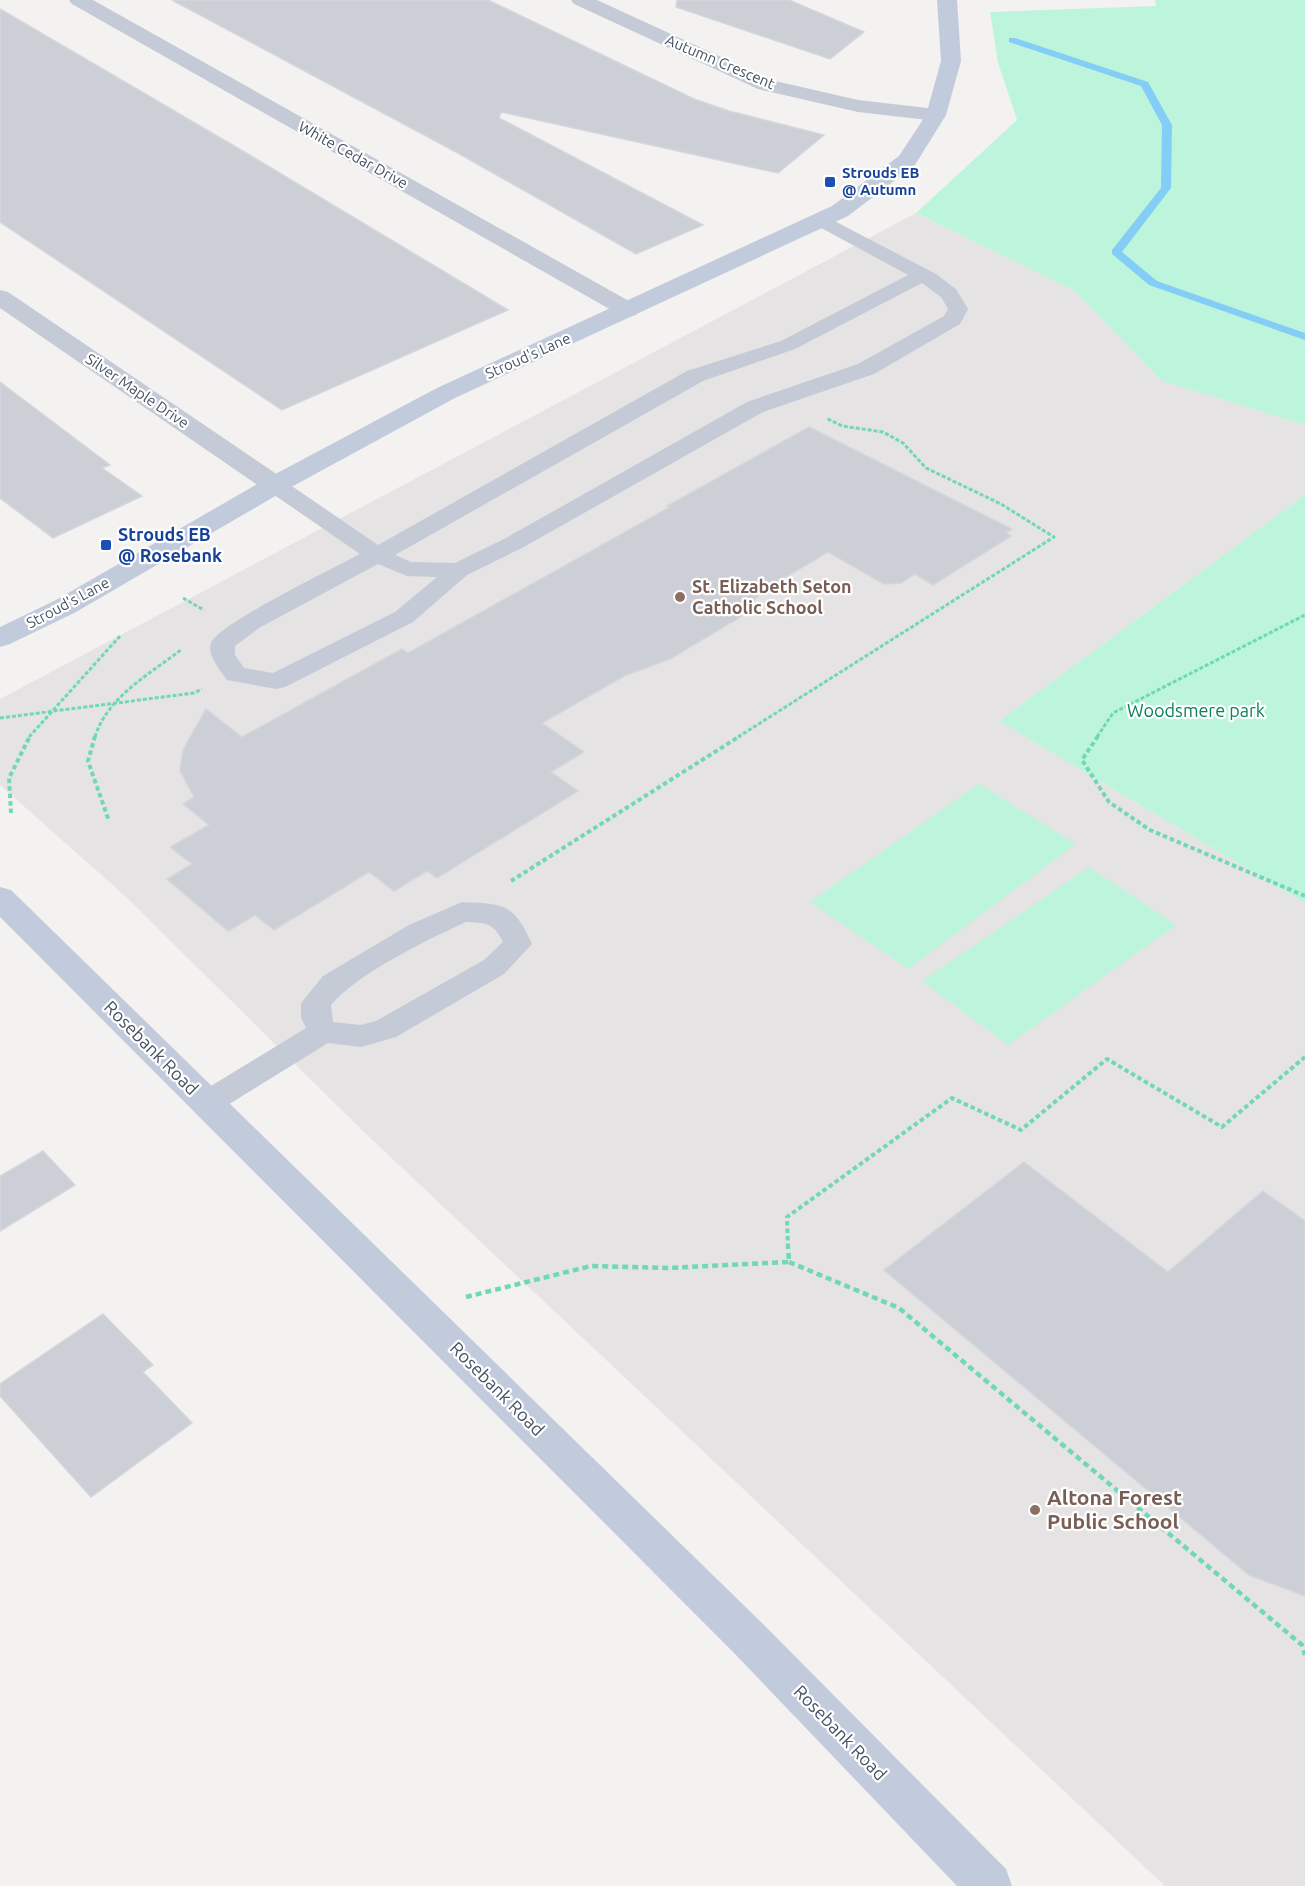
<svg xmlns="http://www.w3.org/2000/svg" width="1305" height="1886" font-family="Ubuntu,sans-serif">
<rect width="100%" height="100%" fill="#f4f2f1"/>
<path fill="#e5e3e3" d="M 916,213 L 1075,291 L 1162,381 L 1305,425 L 1305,495 L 999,721 L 1305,903 L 1305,1886 L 1165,1886 L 365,1133 L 125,896 L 0,785 L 0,699 Z"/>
<path fill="#bcf5db" d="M 1155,0 L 1305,0 L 1305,425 L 1162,381 L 1075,291 L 916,213 L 1017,120 L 998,63 L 990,12 L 1156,6 Z
M 1305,495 L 1305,903 L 999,721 Z
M 979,784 L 1076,844 L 908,969 L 810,902 Z
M 1089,867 L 1176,925 L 1008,1045 L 922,981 Z"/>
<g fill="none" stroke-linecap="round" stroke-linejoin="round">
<path fill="#84cdf7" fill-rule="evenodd" d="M 1009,38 L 1015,38 L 1148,82 L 1172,125 L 1171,188 L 1122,252 L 1157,281 L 1305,333 L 1305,340 L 1149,285 L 1112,254 L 1112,250 L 1161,188 L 1162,125 L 1141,86 L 1009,42 Z"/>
</g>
<path fill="#cdcfd7" stroke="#d5d6dd" stroke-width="1.5" d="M 172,0 L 488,0 L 694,99 L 729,111 L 824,135 L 778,173 L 501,112 L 499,118 L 703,225 L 636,254 L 456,152 Z
M 677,0 L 789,0 L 864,32 L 830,59 L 676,7 Z
M 0,9 L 253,157 L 508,310 L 282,410 L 0,222 Z
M 0,382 L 110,465 L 102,468 L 142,496 L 53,538 L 0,498 Z
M 809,427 L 1012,529 L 1006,533 L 1011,536 L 933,585 L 915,574 L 901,583 L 884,584 L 828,552 L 762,591 L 739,618 L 670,659 L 624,676 L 542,723 L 584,752 L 551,772 L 578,791 L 437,878 L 427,871 L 394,891 L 369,872 L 274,930 L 255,915 L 228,931 L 167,879 L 192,864 L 170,847 L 209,825 L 183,804 L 194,797 L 180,771 L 183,750 L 206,709 L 242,737 L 402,649 L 408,653 L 670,507 L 667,506 Z
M 43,1151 L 75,1185 L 0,1231 L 0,1176 Z
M 1024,1162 L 1168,1272 L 1263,1191 L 1305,1221 L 1305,1596 L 1249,1575 L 884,1270 Z
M 103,1314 L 153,1365 L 143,1372 L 192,1423 L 91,1497 L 0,1396 L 0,1384 Z"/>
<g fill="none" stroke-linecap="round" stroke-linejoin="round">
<path stroke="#70d8b5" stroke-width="3" stroke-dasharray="4 2" stroke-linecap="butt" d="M 183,598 L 204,610
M 0,718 L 194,693 L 202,689
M 29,737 L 120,636
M 95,737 C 107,697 150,674 182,649
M 738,737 L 1054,537 L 1001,504 L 926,468 L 903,443 L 883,432 L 842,426 L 826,418
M 1097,737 L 1113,713 L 1305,615"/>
<path stroke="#70d8b5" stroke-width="4" stroke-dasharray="4.5 3" stroke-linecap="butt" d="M 95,736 L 88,761 L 109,821
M 1098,736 L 1082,760 L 1109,802 L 1150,830 L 1305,896
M 11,813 L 9,778 L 30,736
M 511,881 L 740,736
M 788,1248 L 787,1217 L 952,1098 L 1021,1130 L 1107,1059 L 1222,1127 L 1305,1057"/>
<path stroke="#70d8b5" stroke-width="4.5" stroke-dasharray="6 4" stroke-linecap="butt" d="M 789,1262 L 899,1308 L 1302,1645 L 1305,1655
M 466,1297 L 591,1266 L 667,1268 L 789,1262 L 788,1247"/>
<path fill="#c4cbd7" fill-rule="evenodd" d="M 821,214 L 936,274 L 956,289 L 968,309 L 960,324 L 874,374 L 763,412 L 522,548 L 467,575 L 413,622 L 285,687 L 276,689 L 227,680 C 220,670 207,656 211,643 C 216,625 338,566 360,554 L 267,490 L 264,485 L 267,480 L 275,478 L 283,480 L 378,545 L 687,371 L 781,341 L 908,275 L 814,224 L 811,220 L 814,216 ZM 922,283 L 941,297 L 948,309 L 944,316 L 858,364 L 747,402 L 506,538 L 455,563 L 411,562 L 395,555 L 703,381 L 795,349 ZM 378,564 L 407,576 L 437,577 L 395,612 L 273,673 L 244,668 L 235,655 L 235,646 L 259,628 Z
M 462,902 C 505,904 513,903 532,944 L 504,974 L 396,1037 L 361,1047 L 328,1043 L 218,1111 L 207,1115 L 196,1111 L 192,1103 L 196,1095 L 306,1028 L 301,1018 L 301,1003 L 323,976 L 409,925 ZM 466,922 C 486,923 493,922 503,942 L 484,960 L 376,1021 L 361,1025 L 333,1022 L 331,1005 C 358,973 427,940 466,922 Z"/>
<path fill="#c4cbd7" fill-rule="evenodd" d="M 69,0 L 93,0 L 636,305 L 640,310 L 636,315 L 628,317 L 620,315 L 72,4 Z
M 571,0 L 597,0 L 771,80 L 858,100 L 936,109 L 943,111 L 946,115 L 943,119 L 936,121 L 858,112 L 758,89 L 574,4 Z
M 0,290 L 8,292 L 284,479 L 288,485 L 284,491 L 275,493 L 266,491 L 0,308 Z"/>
<path fill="#c2cbdc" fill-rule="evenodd" d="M 937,0 L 957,0 L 961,61 L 946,115 L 915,165 L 848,216 L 455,398 L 284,491 L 76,612 L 10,644 L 0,647 L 0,627 L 56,600 L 266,479 L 437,388 L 832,206 L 899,156 L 926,115 L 941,61 Z
M 0,887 L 11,890 L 766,1627 L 1006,1869 L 1012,1886 L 957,1886 L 736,1655 L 0,917 Z"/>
</g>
<g fill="#1a4fb4" stroke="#fff" stroke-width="2">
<rect x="824" y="176" width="12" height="12" rx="3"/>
<rect x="100" y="539" width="12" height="12" rx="3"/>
</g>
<g fill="#8d6e63" stroke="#fff" stroke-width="2">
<circle cx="680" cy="597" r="6"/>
<circle cx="1035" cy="1510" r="6"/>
</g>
<g text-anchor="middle" stroke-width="4.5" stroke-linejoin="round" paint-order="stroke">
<g font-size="15" fill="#475162" stroke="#fff">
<text transform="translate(720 62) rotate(23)" y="5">Autumn Crescent</text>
<text transform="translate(353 155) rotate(29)" y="5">White Cedar Drive</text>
<text transform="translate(528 356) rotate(-24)" y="5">Stroud's Lane</text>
<text transform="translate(137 391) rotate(34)" y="5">Silver Maple Drive</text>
<text transform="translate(68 603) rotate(-28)" y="5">Stroud's Lane</text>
</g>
<g font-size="15" font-weight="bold" fill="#164399" stroke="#fff" text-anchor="start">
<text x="842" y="178">Strouds EB<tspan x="842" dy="17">@ Autumn</tspan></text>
</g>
<g font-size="18" font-weight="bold" fill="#164399" stroke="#fff" text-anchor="start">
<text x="118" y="541">Strouds EB<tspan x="118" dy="21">@ Rosebank</tspan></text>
</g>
<g font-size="18" font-weight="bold" fill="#785e54" stroke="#fff" text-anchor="start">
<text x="692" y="593">St. Elizabeth Seton<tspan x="692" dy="21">Catholic School</tspan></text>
</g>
<g font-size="18" fill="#0c825a" stroke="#fff">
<text x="1196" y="717">Woodsmere park</text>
</g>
<g font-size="18" fill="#475162" stroke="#fff">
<text transform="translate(151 1048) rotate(45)" y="6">Rosebank Road</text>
<text transform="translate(497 1389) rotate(45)" y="6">Rosebank Road</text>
<text transform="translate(840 1733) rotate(46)" y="6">Rosebank Road</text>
</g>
<g font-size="21" font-weight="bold" fill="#785e54" stroke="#fff" text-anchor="start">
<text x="1047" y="1505">Altona Forest<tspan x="1047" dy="24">Public School</tspan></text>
</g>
</g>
</svg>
